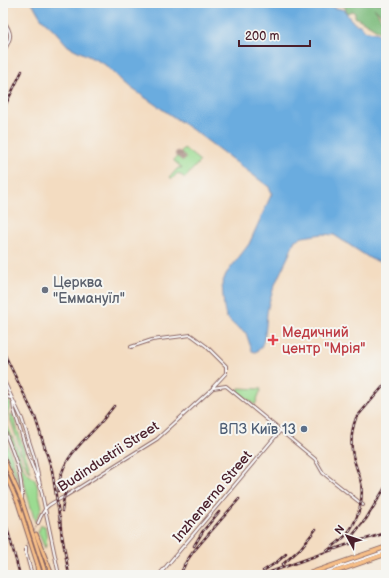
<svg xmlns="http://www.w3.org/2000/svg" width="389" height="578" font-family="'Balsamiq Sans',sans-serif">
<rect width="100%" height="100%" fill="#f6f6f2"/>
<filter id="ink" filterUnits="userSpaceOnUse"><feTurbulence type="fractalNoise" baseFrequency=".025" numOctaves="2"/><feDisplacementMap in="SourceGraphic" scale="8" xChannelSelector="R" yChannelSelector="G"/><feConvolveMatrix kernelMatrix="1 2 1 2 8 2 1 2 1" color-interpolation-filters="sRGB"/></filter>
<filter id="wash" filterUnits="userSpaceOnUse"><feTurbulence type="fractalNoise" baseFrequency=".012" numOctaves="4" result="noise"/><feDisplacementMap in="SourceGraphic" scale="16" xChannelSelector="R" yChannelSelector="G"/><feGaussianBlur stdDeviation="0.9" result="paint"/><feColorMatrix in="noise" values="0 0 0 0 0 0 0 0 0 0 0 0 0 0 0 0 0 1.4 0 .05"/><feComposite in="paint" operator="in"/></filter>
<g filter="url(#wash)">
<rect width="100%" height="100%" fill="#f3dcc1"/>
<path fill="#9bdb91" stroke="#727d5e" d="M 184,148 L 200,161 L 185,178 L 178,173 L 172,179 L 170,177 L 178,168 L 182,168 L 174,161 L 174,160 Z
M 239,388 L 261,389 L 255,405 L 238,392 Z
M 5,397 L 8,399 L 11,405 L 5,420 L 18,450 L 24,470 L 35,480 L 37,485 L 42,507 L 35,522 L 19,464 L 3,421 L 3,398 Z
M 11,414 L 13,415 L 31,472 L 27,469 L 10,418 Z
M 3,433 L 13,460 L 21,487 L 3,449 Z
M 41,525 L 45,526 C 46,533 48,541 45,548 L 38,532 Z"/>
<path fill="#7cbb7b" stroke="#636d53" d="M 342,3 L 384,3 L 384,5 L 386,6 L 386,20 L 374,8 L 386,26 L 386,36 C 376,29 366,23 355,17 L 355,13 L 352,11 L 347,13 L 345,7 L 342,5 Z"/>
<path fill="#6aacdf" stroke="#5a6685" d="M 30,3 L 327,3 L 332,7 L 345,10 L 348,16 L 355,24 L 360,25 L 364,30 L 378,33 L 381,39 L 386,43 L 386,264 L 371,259 L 334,235 L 322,234 L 303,237 L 295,240 C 292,245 291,252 288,257 C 279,276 270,292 267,313 C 266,323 266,349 255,352 L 252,351 L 246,333 L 234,325 L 226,317 L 224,308 L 222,284 L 226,274 L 249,244 L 272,193 L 269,187 L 197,133 L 131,88 L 104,64 L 68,46 L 54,30 L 41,18 L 34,6 Z"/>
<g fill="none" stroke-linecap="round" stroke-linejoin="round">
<path stroke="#9e7e76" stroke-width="6" d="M 178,154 L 183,158"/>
</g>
</g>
<g filter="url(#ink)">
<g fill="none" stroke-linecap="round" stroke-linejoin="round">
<path stroke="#d1b6a3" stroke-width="2" stroke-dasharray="2 1" stroke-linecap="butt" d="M 26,547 L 38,523"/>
<defs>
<path id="street" d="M 3,20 C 13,34 12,38 3,52
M 131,347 L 152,340 L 191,335 L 206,346 L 226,366 L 226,373 L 213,387
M 3,379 L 22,419 L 34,456 L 59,575
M 3,396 L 11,398
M 13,403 L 14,410 L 29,458 L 40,485
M 3,427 C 12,450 23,474 22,500
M 38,523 C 45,506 47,505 64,497 L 157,439 L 213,388 L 226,386 L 315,459 L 323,473 L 363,505
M 26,547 L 26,553 L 32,575
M 159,575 L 280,431
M 316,575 L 386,551"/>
<path id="primary" d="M 3,457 L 22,501 L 46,575
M 3,469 L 18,503 L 41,575
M 36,534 L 52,575
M 37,566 L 38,575"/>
<path id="highway" d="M 305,575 L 386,547
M 326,575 L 386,554"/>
</defs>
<use href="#street" stroke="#856160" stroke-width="4"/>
<use href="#primary" stroke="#856160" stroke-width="5"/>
<use href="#highway" stroke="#856160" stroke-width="5.5"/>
<use href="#street" stroke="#fff" stroke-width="2"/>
<use href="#primary" stroke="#f6be87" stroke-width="3"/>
<use href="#highway" stroke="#f6be87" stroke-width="3.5"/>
<defs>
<path id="rail" d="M 3,110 L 22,71
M 3,351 L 35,417 L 52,470 L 60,521
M 58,491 C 60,458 83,443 102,421 C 106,416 110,411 114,406
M 62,511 L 64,497 L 67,488
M 3,513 L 20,575
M 60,517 L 62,540
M 62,535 L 69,575
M 352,536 L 366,519 L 386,486
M 194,546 L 203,531 L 219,512
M 327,551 C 333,546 341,541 346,535 C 359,520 365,497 360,478 C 359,474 357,470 356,466 C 350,450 350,434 356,418 L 386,383
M 3,553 L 5,575
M 184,565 L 193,552 L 239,499
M 282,565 L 300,549 L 316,529
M 263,571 L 277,562 L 286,554
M 180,575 L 187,560
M 262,575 L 346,545 L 386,533"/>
</defs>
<use href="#rail" stroke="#4a1f2b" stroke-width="2.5"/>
<use href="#rail" stroke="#f6f6f2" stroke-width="1" stroke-dasharray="3" stroke-linecap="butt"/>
</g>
</g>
<circle fill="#6b7280" stroke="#f6f6f2" stroke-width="1.5" cx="45" cy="290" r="4"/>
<path fill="#e0444e" stroke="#f6f6f2" stroke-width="1.5" d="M271 334h4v4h4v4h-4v4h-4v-4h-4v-4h4z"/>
<circle fill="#5c6f8a" stroke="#f6f6f2" stroke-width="1.5" cx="304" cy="429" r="4"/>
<g text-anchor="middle" stroke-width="4" stroke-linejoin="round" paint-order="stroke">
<g font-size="14" fill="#5b616d" stroke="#f6f6f2" text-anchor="start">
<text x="53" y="287">Церква<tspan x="53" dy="16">"Еммануїл"</tspan></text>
</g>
<g font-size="14" fill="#be3a42" stroke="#f6f6f2" text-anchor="start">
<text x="282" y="337">Медичний<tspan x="282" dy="16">центр "Мрія"</tspan></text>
</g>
<g font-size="14" fill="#4e5e75" stroke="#f6f6f2" text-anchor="end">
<text x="296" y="434">ВПЗ Київ 13</text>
</g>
<g font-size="14" fill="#4a1f2b" stroke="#f6f6f2">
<text transform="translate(108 456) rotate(-33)" y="5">Budindustrii Street</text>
<text transform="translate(212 496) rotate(-50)" y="5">Inzhenerna Street</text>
</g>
</g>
<rect width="389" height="578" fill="none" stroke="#f6f6f2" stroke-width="16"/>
<g transform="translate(347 536) rotate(310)" stroke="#f6f6f2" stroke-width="3" paint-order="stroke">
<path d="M0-3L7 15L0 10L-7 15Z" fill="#4a1f2b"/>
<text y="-6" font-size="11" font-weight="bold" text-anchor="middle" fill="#4a1f2b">N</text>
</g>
<path d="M239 40v6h71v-6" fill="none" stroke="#4a1f2b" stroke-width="2"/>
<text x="245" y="40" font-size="12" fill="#4a1f2b" stroke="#f6f6f2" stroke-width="3" paint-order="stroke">200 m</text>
</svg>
